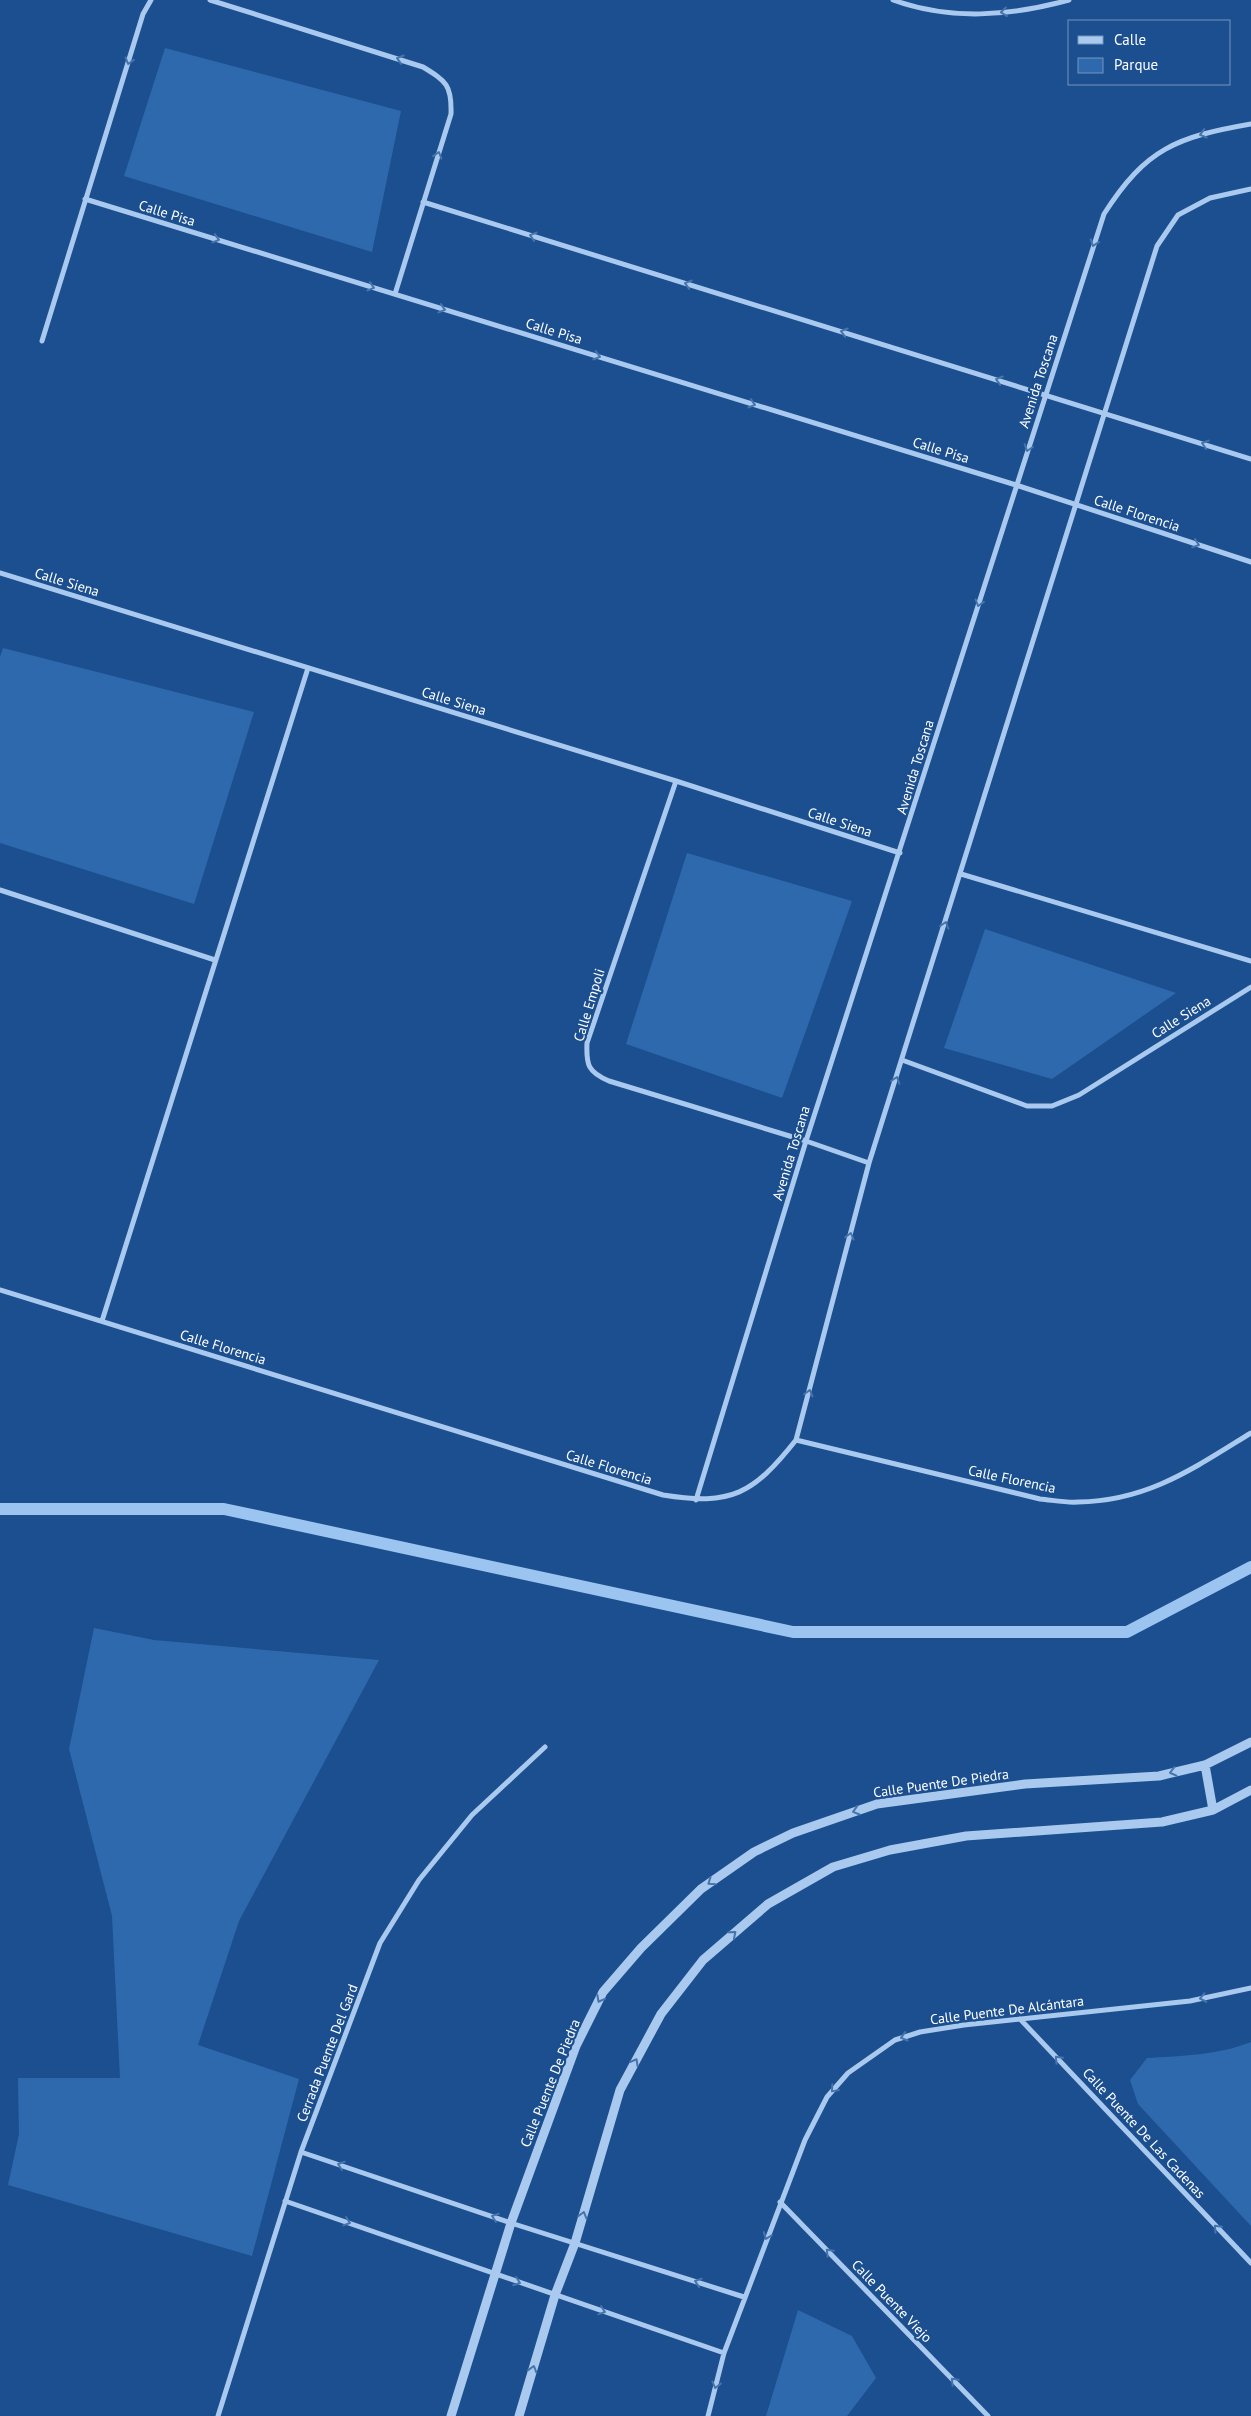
<svg xmlns="http://www.w3.org/2000/svg" width="1251" height="2416" font-family="'PT Sans',sans-serif">
<rect width="100%" height="100%" fill="#1b4f8f"/>
<path fill="#2e69ad" d="M 165,48 L 401,111 L 372,252 L 124,176 Z
M 3,648 L 254,712 L 194,904 L 0,843 L 0,657 Z
M 687,853 L 852,901 L 782,1098 L 626,1044 Z
M 985,929 L 1176,993 L 1052,1079 L 944,1048 Z
M 94,1628 L 154,1640 L 379,1660 L 239,1921 L 198,2045 L 299,2079 L 252,2256 L 8,2185 L 19,2134 L 18,2078 L 120,2078 L 112,1916 L 69,1749 Z
M 1251,2042 L 1251,2226 L 1138,2104 L 1130,2080 L 1147,2058 C 1182,2056 1218,2055 1251,2042 Z
M 798,2310 L 852,2336 L 876,2378 L 847,2416 L 766,2416 Z"/>
<g fill="none" stroke-linecap="round" stroke-linejoin="round">
<path stroke="#9cc4f0" stroke-width="12" d="M 0,1509 L 224,1509 L 793,1632 L 1127,1632 L 1251,1567"/>
<path stroke="#a9c9ee" stroke-width="5" d="M 210,0 L 423,67 C 446,81 452,85 451,114 L 395,294
M 893,0 C 951,21 1010,16 1069,0
M 85,199 L 1016,485 L 1251,562
M 423,202 L 1251,459
M 42,341 L 143,14 L 151,0
M 0,573 L 676,781 L 900,853
M 676,781 L 587,1043 C 586,1065 588,1072 609,1081 L 806,1141 L 869,1163
M 961,874 L 1251,961
M 0,890 L 215,960
M 902,1060 L 1027,1106 L 1052,1106 L 1079,1095 L 1251,987
M 0,1290 L 663,1495 C 732,1506 753,1494 796,1440 L 1040,1499 C 1052,1500 1066,1503 1078,1502 C 1148,1501 1194,1468 1251,1433
M 102,1321 L 308,668
M 796,1440 L 869,1163 L 1157,246 L 1178,215 L 1210,198 L 1251,189
M 696,1500 L 806,1141 L 1104,214 C 1146,148 1177,137 1251,124
M 1020,2019 L 1251,2263
M 301,2152 L 511,2223 L 744,2297
M 285,2201 L 724,2353
M 780,2202 L 988,2416
M 218,2416 L 301,2152 L 380,1943 L 419,1880 L 472,1815 L 545,1747
M 708,2416 L 724,2353 L 805,2140 L 827,2097 L 848,2073 L 895,2040 L 920,2032 L 964,2025 L 1190,2001 L 1251,1988"/>
<path stroke="#a9c9ee" stroke-width="9" d="M 1205,1765 L 1213,1810
M 451,2416 L 511,2223 L 576,2046 L 603,1992 L 641,1948 L 701,1889 L 754,1852 L 793,1833 L 877,1804 L 1025,1784 L 1159,1776 L 1205,1765 L 1251,1742
M 519,2416 L 555,2295 L 575,2243 L 620,2090 L 661,2014 L 703,1960 L 768,1904 L 833,1867 L 890,1850 L 966,1836 L 1162,1822 L 1213,1810 L 1251,1790"/>
</g>
<defs><path id="oneway-chevron" d="M-2-3.5L2.5 0L-2 3.5" fill="none" stroke-width="1.6" stroke-linecap="round" stroke-linejoin="round" transform="scale(1.25)"/></defs>
<g stroke="#4674ac">
<use href="#oneway-chevron" transform="translate(1004 12) rotate(174)"/>
<use href="#oneway-chevron" transform="translate(400 59) rotate(-163)"/>
<use href="#oneway-chevron" transform="translate(129 61) rotate(107)"/>
<use href="#oneway-chevron" transform="translate(1203 134) rotate(164)"/>
<use href="#oneway-chevron" transform="translate(438 155) rotate(-73)"/>
<use href="#oneway-chevron" transform="translate(533 236) rotate(-163)"/>
<use href="#oneway-chevron" transform="translate(216 239) rotate(17)"/>
<use href="#oneway-chevron" transform="translate(1094 243) rotate(109)"/>
<use href="#oneway-chevron" transform="translate(688 284) rotate(-163)"/>
<use href="#oneway-chevron" transform="translate(371 287) rotate(17)"/>
<use href="#oneway-chevron" transform="translate(442 309) rotate(17)"/>
<use href="#oneway-chevron" transform="translate(844 332) rotate(-163)"/>
<use href="#oneway-chevron" transform="translate(597 356) rotate(17)"/>
<use href="#oneway-chevron" transform="translate(999 380) rotate(-163)"/>
<use href="#oneway-chevron" transform="translate(752 404) rotate(17)"/>
<use href="#oneway-chevron" transform="translate(1205 444) rotate(-162)"/>
<use href="#oneway-chevron" transform="translate(1028 448) rotate(108)"/>
<use href="#oneway-chevron" transform="translate(1196 544) rotate(18)"/>
<use href="#oneway-chevron" transform="translate(979 603) rotate(107)"/>
<use href="#oneway-chevron" transform="translate(945 925) rotate(-72)"/>
<use href="#oneway-chevron" transform="translate(896 1080) rotate(-72)"/>
<use href="#oneway-chevron" transform="translate(850 1236) rotate(-75)"/>
<use href="#oneway-chevron" transform="translate(809 1393) rotate(-75)"/>
<use href="#oneway-chevron" transform="translate(1173 1772) rotate(166)"/>
<use href="#oneway-chevron" transform="translate(856 1811) rotate(163)"/>
<use href="#oneway-chevron" transform="translate(711 1882) rotate(145)"/>
<use href="#oneway-chevron" transform="translate(733 1934) rotate(-40)"/>
<use href="#oneway-chevron" transform="translate(1203 1998) rotate(168)"/>
<use href="#oneway-chevron" transform="translate(600 1999) rotate(118)"/>
<use href="#oneway-chevron" transform="translate(904 2037) rotate(163)"/>
<use href="#oneway-chevron" transform="translate(1058 2059) rotate(-133)"/>
<use href="#oneway-chevron" transform="translate(635 2062) rotate(-61)"/>
<use href="#oneway-chevron" transform="translate(834 2089) rotate(131)"/>
<use href="#oneway-chevron" transform="translate(341 2165) rotate(-161)"/>
<use href="#oneway-chevron" transform="translate(583 2215) rotate(-74)"/>
<use href="#oneway-chevron" transform="translate(495 2217) rotate(-161)"/>
<use href="#oneway-chevron" transform="translate(347 2222) rotate(19)"/>
<use href="#oneway-chevron" transform="translate(1217 2228) rotate(-133)"/>
<use href="#oneway-chevron" transform="translate(767 2236) rotate(111)"/>
<use href="#oneway-chevron" transform="translate(829 2252) rotate(-134)"/>
<use href="#oneway-chevron" transform="translate(517 2282) rotate(20)"/>
<use href="#oneway-chevron" transform="translate(698 2282) rotate(-162)"/>
<use href="#oneway-chevron" transform="translate(602 2311) rotate(19)"/>
<use href="#oneway-chevron" transform="translate(533 2369) rotate(-73)"/>
<use href="#oneway-chevron" transform="translate(954 2381) rotate(-134)"/>
<use href="#oneway-chevron" transform="translate(716 2385) rotate(104)"/>
</g>
<g text-anchor="middle" stroke-width="4.5" stroke-linejoin="round" paint-order="stroke">
<g font-size="14" fill="#fff" stroke="#1b4f8f">
<text transform="translate(167 213) rotate(17)" y="5">Calle Pisa</text>
<text transform="translate(554 331) rotate(17)" y="5">Calle Pisa</text>
<text transform="translate(1038 381) rotate(-72)" y="5">Avenida Toscana</text>
<text transform="translate(941 450) rotate(17)" y="5">Calle Pisa</text>
<text transform="translate(1137 513) rotate(18)" y="5">Calle Florencia</text>
<text transform="translate(67 582) rotate(17)" y="5">Calle Siena</text>
<text transform="translate(454 701) rotate(17)" y="5">Calle Siena</text>
<text transform="translate(915 767) rotate(-73)" y="5">Avenida Toscana</text>
<text transform="translate(840 822) rotate(18)" y="5">Calle Siena</text>
<text transform="translate(589 1005) rotate(-73)" y="5">Calle Empoli</text>
<text transform="translate(1181 1017) rotate(-32)" y="5">Calle Siena</text>
<text transform="translate(791 1153) rotate(-73)" y="5">Avenida Toscana</text>
<text transform="translate(223 1347) rotate(17)" y="5">Calle Florencia</text>
<text transform="translate(609 1467) rotate(17)" y="5">Calle Florencia</text>
<text transform="translate(1012 1479) rotate(12)" y="5">Calle Florencia</text>
<text transform="translate(941 1783) rotate(-8)" y="5">Calle Puente De Piedra</text>
<text transform="translate(1007 2010) rotate(-7)" y="5">Calle Puente De Alcántara</text>
<text transform="translate(327 2053) rotate(-69)" y="5">Cerrada Puente Del Gard</text>
<text transform="translate(550 2083) rotate(-68)" y="5">Calle Puente De Piedra</text>
<text transform="translate(1144 2133) rotate(47)" y="5">Calle Puente De Las Cadenas</text>
<text transform="translate(892 2301) rotate(46)" y="5">Calle Puente Viejo</text>
</g>
</g>
<rect x="1068" y="20" width="162" height="65" fill="#1b4f8f" stroke="#7695bc"/>
<rect x="1078" y="36" width="25" height="8" fill="#a9c9ee" stroke="#7695bc"/>
<text x="1114" y="45" font-size="15" fill="#ffffff">Calle</text>
<rect x="1078" y="58" width="25" height="15" fill="#2e69ad" stroke="#7695bc"/>
<text x="1114" y="70" font-size="15" fill="#ffffff">Parque</text>
</svg>
